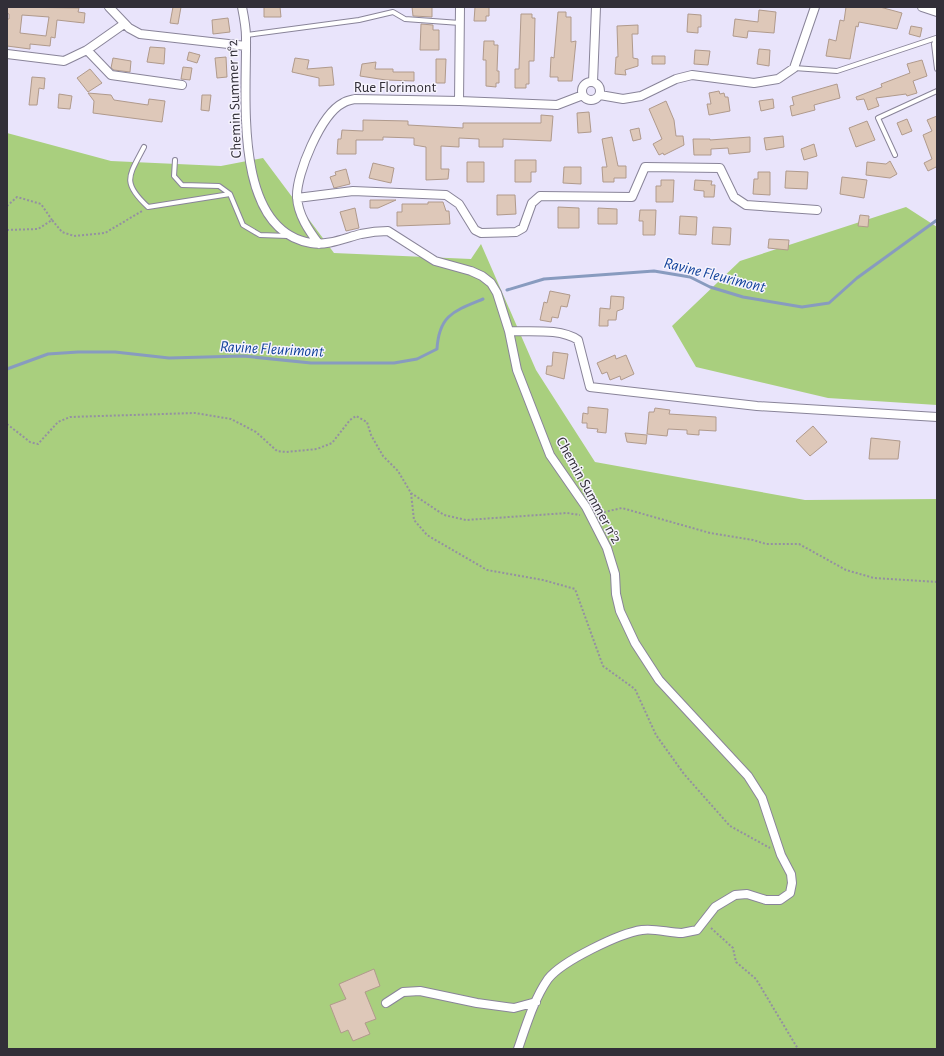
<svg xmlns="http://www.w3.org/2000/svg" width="944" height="1056" font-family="'Alegreya Sans',sans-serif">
<rect width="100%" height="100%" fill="#e9e4fb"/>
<path fill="#a9cf7e" d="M 7,133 L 111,161 L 221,166 L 263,158 L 334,253 L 471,259 L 481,244 L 536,370 L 595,462 L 805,500 L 937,499 L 937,1049 L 7,1049 Z
M 906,207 L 937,227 L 937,405 L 828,398 L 696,367 L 672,326 L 740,261 Z"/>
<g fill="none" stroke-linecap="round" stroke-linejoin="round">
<path stroke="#889bbf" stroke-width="3" d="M 507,290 L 544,279 L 654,271 L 690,277 L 710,287 L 743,297 L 802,307 L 829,303 L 857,278 L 937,220
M 7,369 L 48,354 L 78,352 L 115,352 L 169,358 L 243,356 L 311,363 L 394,363 L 417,359 L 437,349 C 439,315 454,311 483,299"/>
</g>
<path fill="#dec8b9" stroke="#b09a8c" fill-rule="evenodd" d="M 7,7 L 79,8 L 78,12 L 85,13 L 84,23 L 57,20 L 55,38 L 51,37 L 50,46 L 30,44 L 30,49 L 7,46 L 7,19 L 9,19 L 9,14 L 7,13 ZM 22,15 L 49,17 L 46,36 L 20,33 Z
M 173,7 L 181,7 L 178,24 L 170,23 Z
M 264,7 L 280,7 L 281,17 L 264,17 Z
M 412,7 L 432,7 L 432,17 L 413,16 Z
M 475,7 L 489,7 L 489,16 L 486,16 L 486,21 L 474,21 Z
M 846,7 L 880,7 L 902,13 L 897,29 L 859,22 L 858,27 L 856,26 L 850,59 L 826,56 L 829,39 L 836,41 L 840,20 L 844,21 Z
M 759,10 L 776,12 L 774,33 L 748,31 L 747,38 L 733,36 L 735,19 L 758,22 Z
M 558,12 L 566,12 L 566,17 L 571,17 L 571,42 L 576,41 L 572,81 L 558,81 L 558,77 L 550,77 L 551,57 L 554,58 Z
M 521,14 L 532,14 L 532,18 L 535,18 L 534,61 L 529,61 L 529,84 L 526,84 L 526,88 L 515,88 L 515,69 L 519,69 Z
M 688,14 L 701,15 L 701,27 L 698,27 L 698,33 L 687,32 Z
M 228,18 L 230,32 L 213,34 L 212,20 Z
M 421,24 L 433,25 L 433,30 L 439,30 L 439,50 L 420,50 Z
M 638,25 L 638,34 L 632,34 L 633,58 L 638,59 L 638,66 L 625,70 L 626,75 L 615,74 L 616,57 L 618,57 L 617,26 Z
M 911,26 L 922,28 L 920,37 L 909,34 Z
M 484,41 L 494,41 L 494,45 L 498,45 L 497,71 L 499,71 L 499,83 L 496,83 L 496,87 L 486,86 L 486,60 L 483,60 Z
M 150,47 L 165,48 L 164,64 L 147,62 Z
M 759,49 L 770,50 L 769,66 L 757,64 Z
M 695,50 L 710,51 L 708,65 L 694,64 Z
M 189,52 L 200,55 L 197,63 L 187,60 Z
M 652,56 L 665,56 L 665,64 L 652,64 Z
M 226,57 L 227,77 L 217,78 L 215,58 Z
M 113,58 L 131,61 L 130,72 L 114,70 L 111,68 Z
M 295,58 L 309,60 L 307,69 L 332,67 L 334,85 L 319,86 L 319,78 L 292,72 Z
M 436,59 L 446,59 L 445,83 L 436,83 Z
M 922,60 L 927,76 L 913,81 L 917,93 L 907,96 L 906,94 L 876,98 L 879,106 L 868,110 L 864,99 L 857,100 L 856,97 L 882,87 L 881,84 L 910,73 L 907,64 Z
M 376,62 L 375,69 L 393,69 L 393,72 L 414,72 L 414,81 L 386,80 L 360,76 L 362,64 Z
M 183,67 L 192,68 L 190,80 L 181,79 Z
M 90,69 L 102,83 L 88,92 L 77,78 Z
M 32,77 L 45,78 L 44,89 L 39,88 L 37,105 L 29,105 Z
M 837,84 L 840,98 L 814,105 L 815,110 L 792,116 L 790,106 L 794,105 L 792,97 Z
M 719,91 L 720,94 L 724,93 L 725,97 L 728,97 L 730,111 L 709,115 L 707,104 L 711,104 L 709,93 Z
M 88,93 L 111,95 L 114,100 L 148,105 L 149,99 L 165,101 L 162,122 L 93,113 L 94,101 Z
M 59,94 L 72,96 L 70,109 L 58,108 Z
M 202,95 L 211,95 L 209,111 L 201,110 Z
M 773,99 L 774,108 L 761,111 L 759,101 Z
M 666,101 L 674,120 L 676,136 L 683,136 L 684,145 L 664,155 L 663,153 L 659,155 L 653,144 L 662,139 L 649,109 Z
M 589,112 L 591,132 L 578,133 L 577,113 Z
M 541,115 L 553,116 L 551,141 L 503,139 L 503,147 L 479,147 L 479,139 L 459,138 L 459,147 L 441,146 L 441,169 L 449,169 L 448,179 L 426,180 L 426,147 L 414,145 L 414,138 L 383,137 L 383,140 L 356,140 L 356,154 L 337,154 L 338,139 L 341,139 L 342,130 L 363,131 L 363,120 L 408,121 L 408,125 L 463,128 L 463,123 L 541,123 Z
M 937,116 L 937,169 L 936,167 L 928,171 L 924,163 L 932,159 L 923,135 L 932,131 L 927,120 Z
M 907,119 L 912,131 L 902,135 L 897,123 Z
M 867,121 L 875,140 L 856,147 L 849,128 Z
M 639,128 L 641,139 L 633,141 L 630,130 Z
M 783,136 L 784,147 L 766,150 L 764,138 Z
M 612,137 L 618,166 L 626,166 L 626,178 L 614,178 L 614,182 L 603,182 L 602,167 L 607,167 L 602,139 Z
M 750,137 L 750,152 L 729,154 L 728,148 L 711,149 L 711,155 L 694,155 L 693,139 L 710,139 L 710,140 Z
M 814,144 L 817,156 L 804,160 L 801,149 Z
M 515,160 L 536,160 L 536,172 L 531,172 L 531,182 L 515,182 Z
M 890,161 L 897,174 L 890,178 L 866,175 L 867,162 L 886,164 Z
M 467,162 L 484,162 L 484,182 L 467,182 Z
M 373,163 L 394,168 L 391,183 L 369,178 Z
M 564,167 L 581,167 L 581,184 L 563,183 Z
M 346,169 L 350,184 L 334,188 L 330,177 L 336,175 L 335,172 Z
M 786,171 L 808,172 L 807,189 L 785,188 Z
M 758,172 L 770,172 L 770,195 L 753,194 L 754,179 L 758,179 Z
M 842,177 L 867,180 L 864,198 L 840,194 Z
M 661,180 L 674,180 L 673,202 L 656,202 L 656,186 L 661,186 Z
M 695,180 L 712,181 L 711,185 L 715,185 L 714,197 L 704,197 L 704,191 L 694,190 Z
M 497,195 L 515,195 L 516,214 L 497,215 Z
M 370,200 L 396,200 L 378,208 L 370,208 Z
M 428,202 L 443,202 L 446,211 L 449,211 L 450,224 L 397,226 L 397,212 L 402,212 L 402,204 L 428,204 Z
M 558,207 L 579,208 L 579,228 L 558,228 Z
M 355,208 L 359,228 L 346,231 L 340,212 Z
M 598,208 L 617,209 L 617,224 L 598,224 Z
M 640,210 L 656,210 L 655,235 L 643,235 L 643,221 L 639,221 Z
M 860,215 L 869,216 L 868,227 L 858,226 Z
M 680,216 L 697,217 L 696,235 L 679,234 Z
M 713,227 L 731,228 L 730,245 L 712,244 Z
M 769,239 L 789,240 L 788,250 L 768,248 Z
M 550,291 L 570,295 L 567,307 L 561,306 L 558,318 L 552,317 L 551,322 L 540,320 L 544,302 L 547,303 Z
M 611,296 L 624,297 L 623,309 L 617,311 L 616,320 L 608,320 L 608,326 L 599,326 L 600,308 L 610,309 Z
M 553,352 L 568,354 L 564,379 L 546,374 L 547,366 L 552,366 Z
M 615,355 L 616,359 L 626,355 L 634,374 L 621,380 L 620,376 L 610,380 L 607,372 L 602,374 L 597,363 Z
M 588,407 L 608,409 L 606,433 L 597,432 L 598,429 L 587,428 L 587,423 L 582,423 L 583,413 L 588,414 Z
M 655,408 L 670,410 L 669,414 L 716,417 L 716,431 L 699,430 L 699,435 L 687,434 L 687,430 L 668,429 L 667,436 L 647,434 L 649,412 L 654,412 Z
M 813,426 L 827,442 L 810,456 L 796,441 Z
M 625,433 L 647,435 L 646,444 L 627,442 Z
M 871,438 L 900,441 L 898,459 L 869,459 Z
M 374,969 L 380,986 L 365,992 L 376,1019 L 365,1023 L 370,1034 L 353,1041 L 348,1030 L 341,1033 L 330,1005 L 346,999 L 339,984 Z"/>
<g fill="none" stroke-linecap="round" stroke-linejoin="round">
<defs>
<path id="service" d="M 247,35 L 359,20 L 393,12 L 405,19 L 460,23
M 937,38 L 934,44 L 937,69
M 794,68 L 837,71 L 936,38
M 144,147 C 129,176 121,182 148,207 L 230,194
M 895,155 L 878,118 L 937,91
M 175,160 L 174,176 L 182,185 L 219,186 L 230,194 L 243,225 L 260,235 L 288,236"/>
<path id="minor" d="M 109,7 L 129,28 L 140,34 L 246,46
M 242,7 C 244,17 246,27 246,37 C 247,95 232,230 311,243 C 327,246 345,238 361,234 C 370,232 379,231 388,231 L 435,261 L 471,271 L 482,276 L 491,283 L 497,293 L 509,331 L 517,370 L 550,455 L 586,507 L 607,548 L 615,574 L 616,594 L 620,611 L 635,643 L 659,680 L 748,776 L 762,798 L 781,855 L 791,874 L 792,883 L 790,893 L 780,900 L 766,900 L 747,894 L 735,895 L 715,907 L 697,930 C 692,931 687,932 682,933 C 669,933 655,928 642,930 C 620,933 562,961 548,979 C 534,999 526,1026 518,1049
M 922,7 L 937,12
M 87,50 L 111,75 L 182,85
M 7,54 L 64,61 L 87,50 L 124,24
M 593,82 L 596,7
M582 91a9 9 0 1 1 18 0a9 9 0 1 1-18 0Z
M 600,95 L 623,99 L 641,96 L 676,79 L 692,75 L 754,83 L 778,79 L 794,68 L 815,7
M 459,101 L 460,7
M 297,198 L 353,191 L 446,195 L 459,204 L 475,230 L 481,233 L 516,232 L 523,228 L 532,203 L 540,196 L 632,197 L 645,167 L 720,168 L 734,197 L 746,205 L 817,210
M 319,244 C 309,231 298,215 297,197 C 296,174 321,114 343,103 C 346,101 351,100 355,99 L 459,101 L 557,105 L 583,95
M 509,331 C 530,332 560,328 578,340 L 590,387 L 757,406 L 937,417
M 386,1003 L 403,992 L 420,991 L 477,1003 L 514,1008 L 536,1002"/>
</defs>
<use href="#service" stroke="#898499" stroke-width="6"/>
<use href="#minor" stroke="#898499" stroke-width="10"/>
<path stroke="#9490a1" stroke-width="2" stroke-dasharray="2 2" stroke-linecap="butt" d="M 7,206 L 17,197 L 41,204 L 52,220
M 7,230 L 38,229 L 52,220 L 62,232 L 74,236 L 105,233 L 142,211
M 7,424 L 30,442 L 38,444 L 58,422 L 70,417 L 195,413 L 231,419 L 256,432 L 277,451 L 286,452 L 317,449 L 332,443 L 350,420 L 356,416 L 367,422 L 371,435 L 383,456 L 398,471 L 411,493 L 444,515 L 466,520 L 567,513 L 580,515
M 411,493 L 414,520 L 427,535 L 487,570 L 543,580 L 575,589 L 603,666 L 635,689 L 656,735 L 684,774 L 730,826 L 770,848
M 600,513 L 622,508 L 710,533 L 753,540 L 766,544 L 799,544 L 846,570 L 874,578 L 937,582
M 711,928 L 733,948 L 736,962 L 756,979 L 798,1049"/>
<use href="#service" stroke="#fff" stroke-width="4"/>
<use href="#minor" stroke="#fff" stroke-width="8"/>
</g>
<g text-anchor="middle" stroke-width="3" stroke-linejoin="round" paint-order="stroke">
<g font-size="15" fill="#322f38" stroke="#f6f3fd">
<text x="395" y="92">Rue Florimont</text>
<text transform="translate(234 99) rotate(-92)" y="5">Chemin Summer n°2</text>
<text transform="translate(589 490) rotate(61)" y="5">Chemin Summer n°2</text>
</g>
<g font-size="16" font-style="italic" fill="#11429b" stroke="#f6f3fd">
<text transform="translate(715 274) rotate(14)" y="6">Ravine Fleurimont</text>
<text transform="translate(272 348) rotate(3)" y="6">Ravine Fleurimont</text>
</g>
</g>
<rect width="944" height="1056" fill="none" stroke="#322f38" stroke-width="16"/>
</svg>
